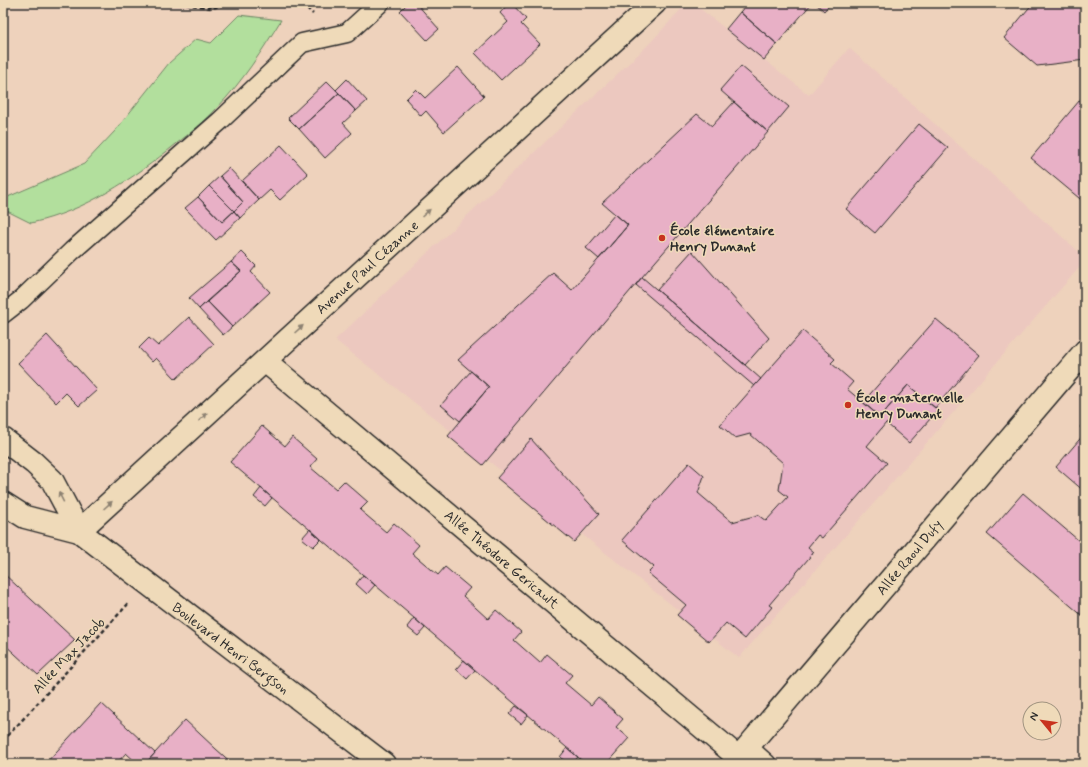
<svg xmlns="http://www.w3.org/2000/svg" width="1088" height="767" font-family="Mynerve,sans-serif">
<rect width="100%" height="100%" fill="#eed2bc"/>
<filter id="ink" filterUnits="userSpaceOnUse"><feTurbulence type="fractalNoise" baseFrequency=".025" numOctaves="2"/><feDisplacementMap in="SourceGraphic" scale="8" xChannelSelector="R" yChannelSelector="G"/><feConvolveMatrix kernelMatrix="1 2 1 2 8 2 1 2 1" color-interpolation-filters="sRGB"/></filter>
<g filter="url(#ink)">
<path fill="#ecc8bf" d="M 687,3 L 693,3 L 809,95 L 849,48 L 1085,257 L 1085,261 L 739,658 L 335,340 L 647,46 Z"/>
<path fill="#b2df9d" stroke="#6e8564" d="M 239,15 L 281,20 C 262,51 242,82 217,108 C 205,122 190,133 176,144 C 133,179 85,211 31,223 L 3,209 L 3,199 L 84,164 L 115,131 L 169,63 L 196,39 L 211,43 Z"/>
<path fill="#e8b0c6" stroke="#2b2b2b" d="M 408,3 L 416,3 L 439,29 L 427,40 L 400,11 Z
M 509,3 L 514,6 L 526,19 L 521,24 L 540,44 L 501,80 L 475,53 L 508,22 L 500,13 Z
M 748,3 L 812,3 L 777,44 L 740,12 Z
M 815,3 L 831,3 L 824,11 Z
M 1033,3 L 1085,3 L 1085,60 L 1037,66 L 1004,38 Z
M 740,12 L 777,44 L 764,60 L 726,29 Z
M 741,66 L 789,107 L 768,132 L 720,90 Z
M 458,67 L 484,96 L 444,132 L 426,111 L 421,116 L 406,99 L 416,89 L 425,98 Z
M 347,79 L 367,101 L 356,111 L 336,90 Z
M 327,81 L 339,93 L 299,129 L 288,118 Z
M 339,93 L 356,111 L 343,123 L 352,133 L 325,158 L 299,129 Z
M 1085,94 L 1085,203 L 1031,158 Z
M 734,102 L 768,132 L 642,277 L 483,465 L 448,436 L 489,387 L 458,360 L 553,273 L 572,290 L 628,225 L 602,203 L 697,114 L 712,126 Z
M 919,124 L 948,148 L 875,233 L 846,209 Z
M 281,145 L 308,174 L 280,200 L 270,190 L 259,200 L 242,181 Z
M 229,168 L 259,200 L 240,218 L 234,211 L 243,202 L 220,176 Z
M 220,176 L 243,202 L 234,211 L 209,186 Z
M 209,186 L 234,211 L 222,222 L 198,197 Z
M 198,197 L 222,222 L 234,211 L 240,218 L 216,240 L 185,208 Z
M 615,214 L 628,225 L 599,259 L 586,248 Z
M 692,251 L 769,338 L 745,365 L 657,290 Z
M 242,252 L 256,266 L 251,272 L 270,292 L 232,327 L 207,301 L 241,271 L 231,262 Z
M 231,262 L 241,271 L 199,309 L 189,298 Z
M 642,277 L 745,365 L 761,379 L 754,386 L 636,285 Z
M 207,301 L 232,327 L 223,335 L 199,309 Z
M 189,317 L 214,344 L 176,379 L 156,358 L 152,362 L 139,348 L 149,338 L 158,346 Z
M 936,319 L 979,355 L 935,408 L 908,385 L 880,417 L 863,402 Z
M 803,331 L 835,359 L 831,363 L 853,382 L 847,389 L 880,417 L 908,385 L 938,410 L 909,443 L 886,423 L 867,446 L 887,463 L 822,538 L 818,535 L 808,547 L 814,552 L 769,605 L 772,607 L 745,639 L 726,623 L 709,642 L 677,615 L 686,605 L 648,573 L 654,567 L 622,540 L 689,463 L 704,476 L 698,493 L 732,522 L 758,515 L 766,521 L 788,497 L 779,490 L 783,463 L 750,434 L 735,438 L 720,425 Z
M 47,335 L 97,390 L 79,406 L 66,393 L 56,403 L 18,363 Z
M 471,371 L 489,387 L 460,421 L 441,405 Z
M 1085,422 L 1085,432 L 1080,427 Z
M 262,426 L 285,446 L 292,437 L 317,459 L 310,467 L 336,489 L 344,481 L 368,502 L 360,510 L 386,532 L 394,523 L 419,545 L 412,553 L 438,575 L 445,567 L 470,588 L 463,596 L 488,619 L 496,610 L 521,632 L 514,640 L 540,663 L 547,654 L 572,675 L 565,683 L 591,705 L 598,697 L 623,719 L 616,727 L 629,738 L 606,764 L 586,764 L 230,462 Z
M 1085,433 L 1085,492 L 1056,467 Z
M 531,439 L 599,514 L 574,542 L 497,478 Z
M 261,488 L 272,498 L 265,506 L 254,497 Z
M 1023,493 L 1085,546 L 1085,618 L 987,534 Z
M 310,529 L 321,539 L 313,547 L 302,538 Z
M 3,573 L 75,640 L 38,675 L 3,643 Z
M 363,575 L 375,585 L 367,594 L 356,584 Z
M 414,618 L 425,628 L 418,636 L 407,627 Z
M 464,660 L 475,670 L 467,679 L 456,669 Z
M 101,703 L 155,753 L 145,764 L 138,764 L 126,753 L 116,764 L 45,764 Z
M 516,706 L 528,715 L 521,724 L 509,714 Z
M 185,720 L 216,749 L 233,764 L 145,764 Z
M 567,748 L 578,757 L 572,764 L 568,764 L 560,757 Z"/>
<g fill="none" stroke-linecap="round" stroke-linejoin="round">
<defs>
<path id="service" d="M 3,314 L 21,300 L 72,251 L 220,121 L 302,43 L 347,33 L 380,3
M 748,747 L 767,764"/>
<path id="minor" d="M 265,361 L 739,758
M 3,439 L 34,463 L 52,480 L 79,531
M 3,503 L 25,517 L 79,531 L 384,764
M 79,531 L 655,3
M 733,764 L 1085,351"/>
</defs>
<use href="#service" stroke="#2b2b2b" stroke-width="21"/>
<use href="#minor" stroke="#2b2b2b" stroke-width="25"/>
<path stroke="#2b2b2b" stroke-width="2.5" stroke-dasharray="4 3" stroke-linecap="butt" d="M 179,3 L 211,8 L 235,3
M 302,3 L 313,14
M 3,741 L 128,604"/>
<use href="#service" stroke="#efdab9" stroke-width="18"/>
<use href="#minor" stroke="#efdab9" stroke-width="22"/>
</g>
<defs><path id="oneway-solid" d="M-6-.8H1V-3.2L6.5 0L1 3.2V.8H-6Z"/></defs>
<g fill="#8d8272">
<use href="#oneway-solid" transform="translate(426 213) rotate(-42)"/>
<use href="#oneway-solid" transform="translate(299 329) rotate(-42)"/>
<use href="#oneway-solid" transform="translate(203 417) rotate(-43)"/>
<use href="#oneway-solid" transform="translate(61 497) rotate(-117)"/>
<use href="#oneway-solid" transform="translate(108 505) rotate(-42)"/>
</g>
</g>
<g fill="#c8321e" stroke="#efdab9" stroke-width="1.5">
<circle cx="662" cy="238" r="4"/>
<circle cx="848" cy="405" r="4"/>
</g>
<g text-anchor="middle" stroke-width="3" stroke-linejoin="round" paint-order="stroke">
<g font-size="14" font-weight="bold" fill="#2b2b2b" stroke="#efdab9" text-anchor="start">
<text x="670" y="235">École élémentaire<tspan x="670" dy="16">Henry Dunant</tspan></text>
<text x="856" y="402">École maternelle<tspan x="856" dy="16">Henry Dunant</tspan></text>
</g>
<g font-size="14" fill="#2b2b2b" stroke="#efdab9">
<text transform="translate(367 267) rotate(-42)" y="5">Avenue Paul Cézanne</text>
<text transform="translate(909 557) rotate(-50)" y="5">Allée Raoul Dufy</text>
<text transform="translate(502 559) rotate(40)" y="5">Allée Théodore Gericault</text>
<text transform="translate(231 648) rotate(37)" y="5">Boulevard Henri Bergson</text>
<text transform="translate(68 655) rotate(-47)" y="5">Allée Max Jacob</text>
</g>
</g>
<rect width="1088" height="767" fill="none" stroke="#efdab9" stroke-width="16"/>
<rect x="8" y="8" width="1072" height="751" fill="none" stroke="#2b2b2b" stroke-width="1.5" filter="url(#ink)"/>
<g transform="translate(1042 721) rotate(299)"><circle r="19" fill="#efdab9" stroke="#a19480"/>
<path d="M0-3L7 15L0 10L-7 15Z" fill="#c8321e"/>
<text y="-6" font-size="11" font-weight="bold" text-anchor="middle" fill="#2b2b2b">N</text>
</g>
</svg>
